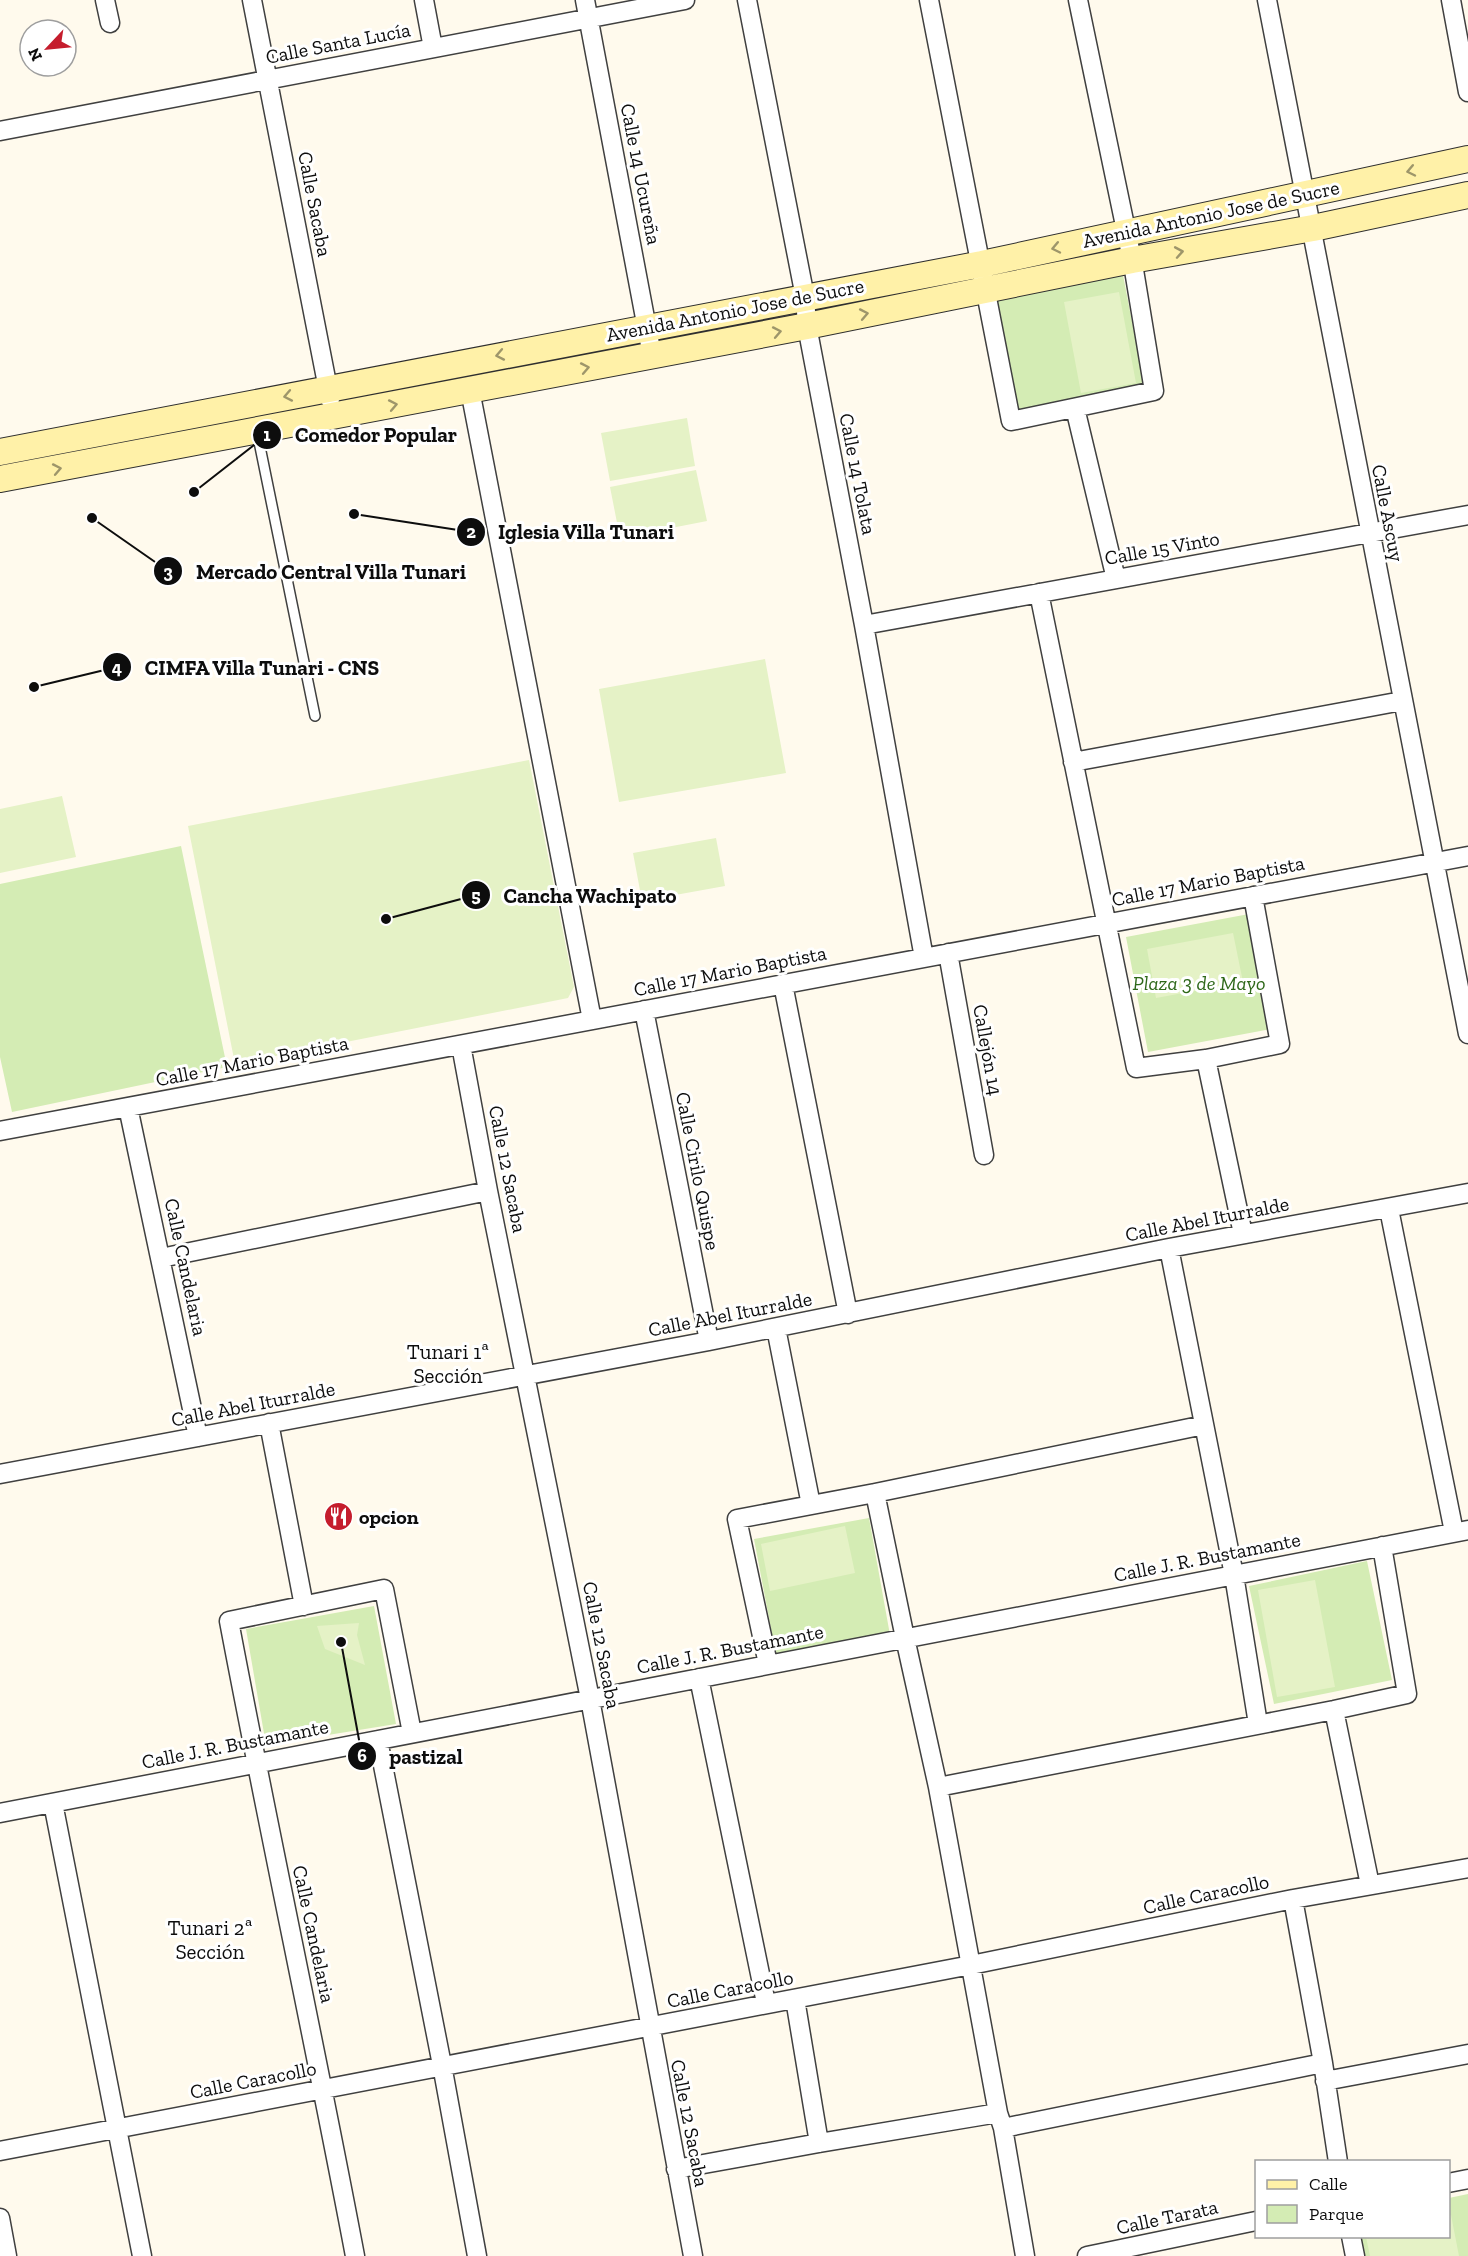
<svg xmlns="http://www.w3.org/2000/svg" width="1468" height="2256" font-family="'Zilla Slab',serif">
<rect width="100%" height="100%" fill="#fffaed"/>
<path fill="#d4ecb4" d="M 1123,275 L 1145,389 L 1014,413 L 993,299 Z
M 181,846 L 227,1067 L 12,1112 L 0,1057 L 0,884 Z
M 1249,914 L 1271,1029 L 1148,1052 L 1126,937 Z
M 869,1518 L 890,1635 L 776,1655 L 754,1539 Z
M 1367,1561 L 1392,1680 L 1274,1704 L 1249,1586 Z
M 374,1606 L 396,1724 L 266,1745 L 246,1629 Z
M 1468,2194 L 1468,2256 L 1362,2256 L 1358,2237 L 1448,2236 L 1449,2198 Z"/>
<path fill="#e5f2c6" d="M 1119,292 L 1136,383 L 1081,393 L 1064,302 Z
M 687,418 L 695,466 L 610,481 L 601,433 Z
M 696,470 L 707,521 L 620,538 L 610,487 Z
M 765,659 L 786,773 L 619,802 L 599,689 Z
M 529,760 L 574,987 L 568,998 L 235,1064 L 188,826 Z
M 62,796 L 76,857 L 0,873 L 0,809 Z
M 716,838 L 725,886 L 642,901 L 633,853 Z
M 1233,933 L 1243,982 L 1156,998 L 1147,949 Z
M 845,1526 L 855,1573 L 770,1591 L 761,1544 Z
M 1315,1580 L 1335,1687 L 1277,1697 L 1258,1590 Z
M 359,1623 L 357,1635 L 365,1665 L 325,1649 L 317,1626 Z
M 1451,2215 L 1459,2256 L 1370,2256 L 1366,2237 L 1448,2236 L 1449,2216 Z"/>
<g fill="none" stroke-linecap="round" stroke-linejoin="round">
<defs>
<path id="lane" d="M 257,432 L 315,716"/>
<path id="street" d="M 105,0 L 110,23
M 252,0 L 330,399
M 424,0 L 433,48
M 585,0 L 652,355
M 747,0 L 805,297 L 807,326 L 864,625 L 924,958
M 929,0 L 1011,421 L 1154,391 L 1133,264 L 1078,0
M 1267,0 L 1468,1034
M 1451,0 L 1468,92
M 0,131 L 685,0
M 470,390 L 592,1020
M 1075,408 L 1116,579
M 1039,593 L 1136,1068 L 1206,1059 L 1280,1044 L 1253,896
M 864,625 L 1468,515
M 1073,762 L 1402,701
M 948,953 L 984,1155
M 783,984 L 848,1314
M 644,1010 L 709,1341
M 461,1045 L 488,1191 L 590,1699 L 693,2256
M 1206,1059 L 1243,1234
M 128,1107 L 198,1437
M 0,1131 L 1468,856
M 1389,1209 L 1454,1532
M 1169,1248 L 1234,1575 L 1258,1724
M 161,1258 L 488,1191
M 776,1328 L 811,1505
M 269,1423 L 304,1606
M 0,1474 L 709,1341 L 1169,1248 L 1468,1193
M 875,1493 L 905,1638 L 938,1787 L 998,2113 L 1003,2128 L 1025,2256
M 768,1664 L 737,1519 L 875,1493 L 1204,1425
M 699,1678 L 766,2003
M 1334,1710 L 1370,1885
M 378,1740 L 442,2065 L 477,2256
M 938,1787 L 1334,1710 L 1407,1694 L 1382,1546
M 53,1803 L 142,2256
M 0,1813 L 1468,1530
M 1293,1899 L 1323,2063 L 1338,2162
M 795,1999 L 819,2143
M 1325,2081 L 1468,2054
M 1003,2128 L 1323,2063
M 0,2151 L 971,1965 L 1293,1899 L 1468,1868
M 676,2169 L 819,2143 L 998,2113
M 1448,2183 L 1468,2179
M 0,2218 L 7,2256
M 1351,2236 L 1355,2256
M 355,2256 C 315,2044 269,1833 229,1621 L 384,1589 L 412,1733
M 1087,2256 L 1256,2221"/>
<path id="secondary" d="M 0,452 L 982,264 L 1468,159
M 0,479 L 807,326 L 1132,260 L 1313,228 L 1468,195"/>
</defs>
<use href="#lane" stroke="#404040" stroke-width="12"/>
<use href="#street" stroke="#404040" stroke-width="21"/>
<use href="#secondary" stroke="#2f2f2f" stroke-width="28"/>
<use href="#lane" stroke="#fff" stroke-width="9"/>
<use href="#street" stroke="#fff" stroke-width="18"/>
<use href="#secondary" stroke="#fff1a8" stroke-width="26"/>
</g>
<defs><path id="oneway-chevron" d="M-2-3.5L2.5 0L-2 3.5" fill="none" stroke-width="1.6" stroke-linecap="round" stroke-linejoin="round" transform="scale(1.5)"/></defs>
<g stroke="#9e966a">
<use href="#oneway-chevron" transform="translate(1411 171) rotate(168)"/>
<use href="#oneway-chevron" transform="translate(1056 248) rotate(168)"/>
<use href="#oneway-chevron" transform="translate(1179 252) rotate(-10)"/>
<use href="#oneway-chevron" transform="translate(864 314) rotate(-11)"/>
<use href="#oneway-chevron" transform="translate(777 332) rotate(-11)"/>
<use href="#oneway-chevron" transform="translate(500 355) rotate(169)"/>
<use href="#oneway-chevron" transform="translate(585 368) rotate(-11)"/>
<use href="#oneway-chevron" transform="translate(288 396) rotate(169)"/>
<use href="#oneway-chevron" transform="translate(393 405) rotate(-11)"/>
<use href="#oneway-chevron" transform="translate(57 469) rotate(-11)"/>
</g>
<defs>
<symbol id="restaurant-disc" viewBox="-11 -11 22 22"><circle r="9.5" fill="#c51d2d" stroke="#fff"/><path d="M-5-6h1v4h1v-4h1v4h1v-4h1v5L-1.5 .5V6h-2V.5L-5-1ZM5-6V6H3V1.5H1.5Q1.5-4 5-6Z" fill="#fff"/></symbol>
</defs>
<g fill-rule="evenodd">
<use href="#restaurant-disc" x="322" y="1500" width="33" height="33"/>
</g>
<g text-anchor="middle" stroke-width="6" stroke-linejoin="round" paint-order="stroke">
<g font-size="20" fill="#0d0d0d" stroke="#fff">
<text transform="translate(338 43) rotate(-11)" y="7">Calle Santa Lucía</text>
<text transform="translate(641 174) rotate(79)" y="7">Calle 14 Ucureña</text>
<text transform="translate(315 204) rotate(79)" y="7">Calle Sacaba</text>
<text transform="translate(1211 214) rotate(-12)" y="7">Avenida Antonio Jose de Sucre</text>
<text transform="translate(735 310) rotate(-11)" y="7">Avenida Antonio Jose de Sucre</text>
<text transform="translate(858 474) rotate(79)" y="7">Calle 14 Tolata</text>
<text transform="translate(1388 513) rotate(79)" y="7">Calle Ascuy</text>
<text transform="translate(1162 548) rotate(-10)" y="7">Calle 15 Vinto</text>
<text transform="translate(1208 881) rotate(-11)" y="7">Calle 17 Mario Baptista</text>
<text transform="translate(730 971) rotate(-11)" y="7">Calle 17 Mario Baptista</text>
<text transform="translate(988 1050) rotate(80)" y="7">Callejón 14</text>
<text transform="translate(252 1061) rotate(-11)" y="7">Calle 17 Mario Baptista</text>
<text transform="translate(508 1169) rotate(79)" y="7">Calle 12 Sacaba</text>
<text transform="translate(698 1171) rotate(79)" y="7">Calle Cirilo Quispe</text>
<text transform="translate(1207 1219) rotate(-11)" y="7">Calle Abel Iturralde</text>
<text transform="translate(186 1267) rotate(78)" y="7">Calle Candelaria</text>
<text transform="translate(730 1314) rotate(-11)" y="7">Calle Abel Iturralde</text>
<text transform="translate(253 1404) rotate(-11)" y="7">Calle Abel Iturralde</text>
<text transform="translate(1207 1557) rotate(-11)" y="7">Calle J. R. Bustamante</text>
<text transform="translate(602 1645) rotate(79)" y="7">Calle 12 Sacaba</text>
<text transform="translate(730 1649) rotate(-11)" y="7">Calle J. R. Bustamante</text>
<text transform="translate(235 1744) rotate(-11)" y="7">Calle J. R. Bustamante</text>
<text transform="translate(1206 1894) rotate(-12)" y="7">Calle Caracollo</text>
<text transform="translate(314 1934) rotate(78)" y="7">Calle Candelaria</text>
<text transform="translate(730 1989) rotate(-11)" y="7">Calle Caracollo</text>
<text transform="translate(253 2080) rotate(-11)" y="7">Calle Caracollo</text>
<text transform="translate(690 2123) rotate(79)" y="7">Calle 12 Sacaba</text>
<text transform="translate(1167 2217) rotate(-12)" y="7">Calle Tarata</text>
</g>
<g font-size="20" font-style="italic" fill="#2e6819" stroke="#fff">
<text x="1199" y="990">Plaza 3 de Mayo</text>
</g>
<g font-size="20" font-weight="bold" fill="#0d0d0d" stroke="#fff" text-anchor="start">
<text x="359" y="1524">opcion</text>
</g>
<g font-size="21" fill="#0d0d0d" stroke="#fff">
<text x="448" y="1359">Tunari 1ª<tspan x="448" dy="24">Sección</tspan></text>
<text x="210" y="1935">Tunari 2ª<tspan x="210" dy="24">Sección</tspan></text>
</g>
</g>
<path fill="none" stroke="#0d0d0d" stroke-width="2" d="M194 492L267 435M354 514L471 532M92 518L168 571M34 687L117 667M386 919L476 895M341 1642L362 1756"/>
<g fill="#0d0d0d" stroke="#fff" stroke-width="2">
<circle cx="194" cy="492" r="6"/>
<circle cx="354" cy="514" r="6"/>
<circle cx="92" cy="518" r="6"/>
<circle cx="34" cy="687" r="6"/>
<circle cx="386" cy="919" r="6"/>
<circle cx="341" cy="1642" r="6"/>
<circle cx="267" cy="435" r="15"/>
<circle cx="471" cy="532" r="15"/>
<circle cx="168" cy="571" r="15"/>
<circle cx="117" cy="667" r="15"/>
<circle cx="476" cy="895" r="15"/>
<circle cx="362" cy="1756" r="15"/>
</g>
<g font-size="18" text-anchor="middle" font-weight="bold" fill="#fff">
<text x="267" y="441">1</text>
<text x="471" y="538">2</text>
<text x="168" y="578">3</text>
<text x="117" y="674">4</text>
<text x="476" y="902">5</text>
<text x="362" y="1762">6</text>
</g>
<g font-size="21" text-anchor="middle" font-weight="bold" fill="#0d0d0d" stroke="#fff" stroke-width="6" stroke-linejoin="round" paint-order="stroke">
<text x="376" y="442">Comedor Popular</text>
<text x="586" y="539">Iglesia Villa Tunari</text>
<text x="331" y="579">Mercado Central Villa Tunari</text>
<text x="262" y="675">CIMFA Villa Tunari - CNS</text>
<text x="590" y="903">Cancha Wachipato</text>
<text x="426" y="1764">pastizal</text>
</g>
<rect x="1255" y="2160" width="195" height="78" fill="#ffffff" stroke="#9e9e9e" stroke-width="1.5"/>
<rect x="1267" y="2180" width="30" height="9" fill="#fff1a8" stroke="#9e9e9e" stroke-width="1.5"/>
<text x="1309" y="2190" font-size="18" fill="#0d0d0d">Calle</text>
<rect x="1267" y="2205" width="30" height="18" fill="#d4ecb4" stroke="#9e9e9e" stroke-width="1.5"/>
<text x="1309" y="2220" font-size="18" fill="#0d0d0d">Parque</text>
<g transform="translate(48 48) rotate(244)"><circle r="28" fill="#ffffff" stroke="#9e9e9e" stroke-width="1.5"/>
<path d="M0-4.5L10 22L0 15L-10 22Z" fill="#c51d2d"/>
<text y="-9" font-size="16" font-weight="bold" text-anchor="middle" fill="#0d0d0d">N</text>
</g>
</svg>
